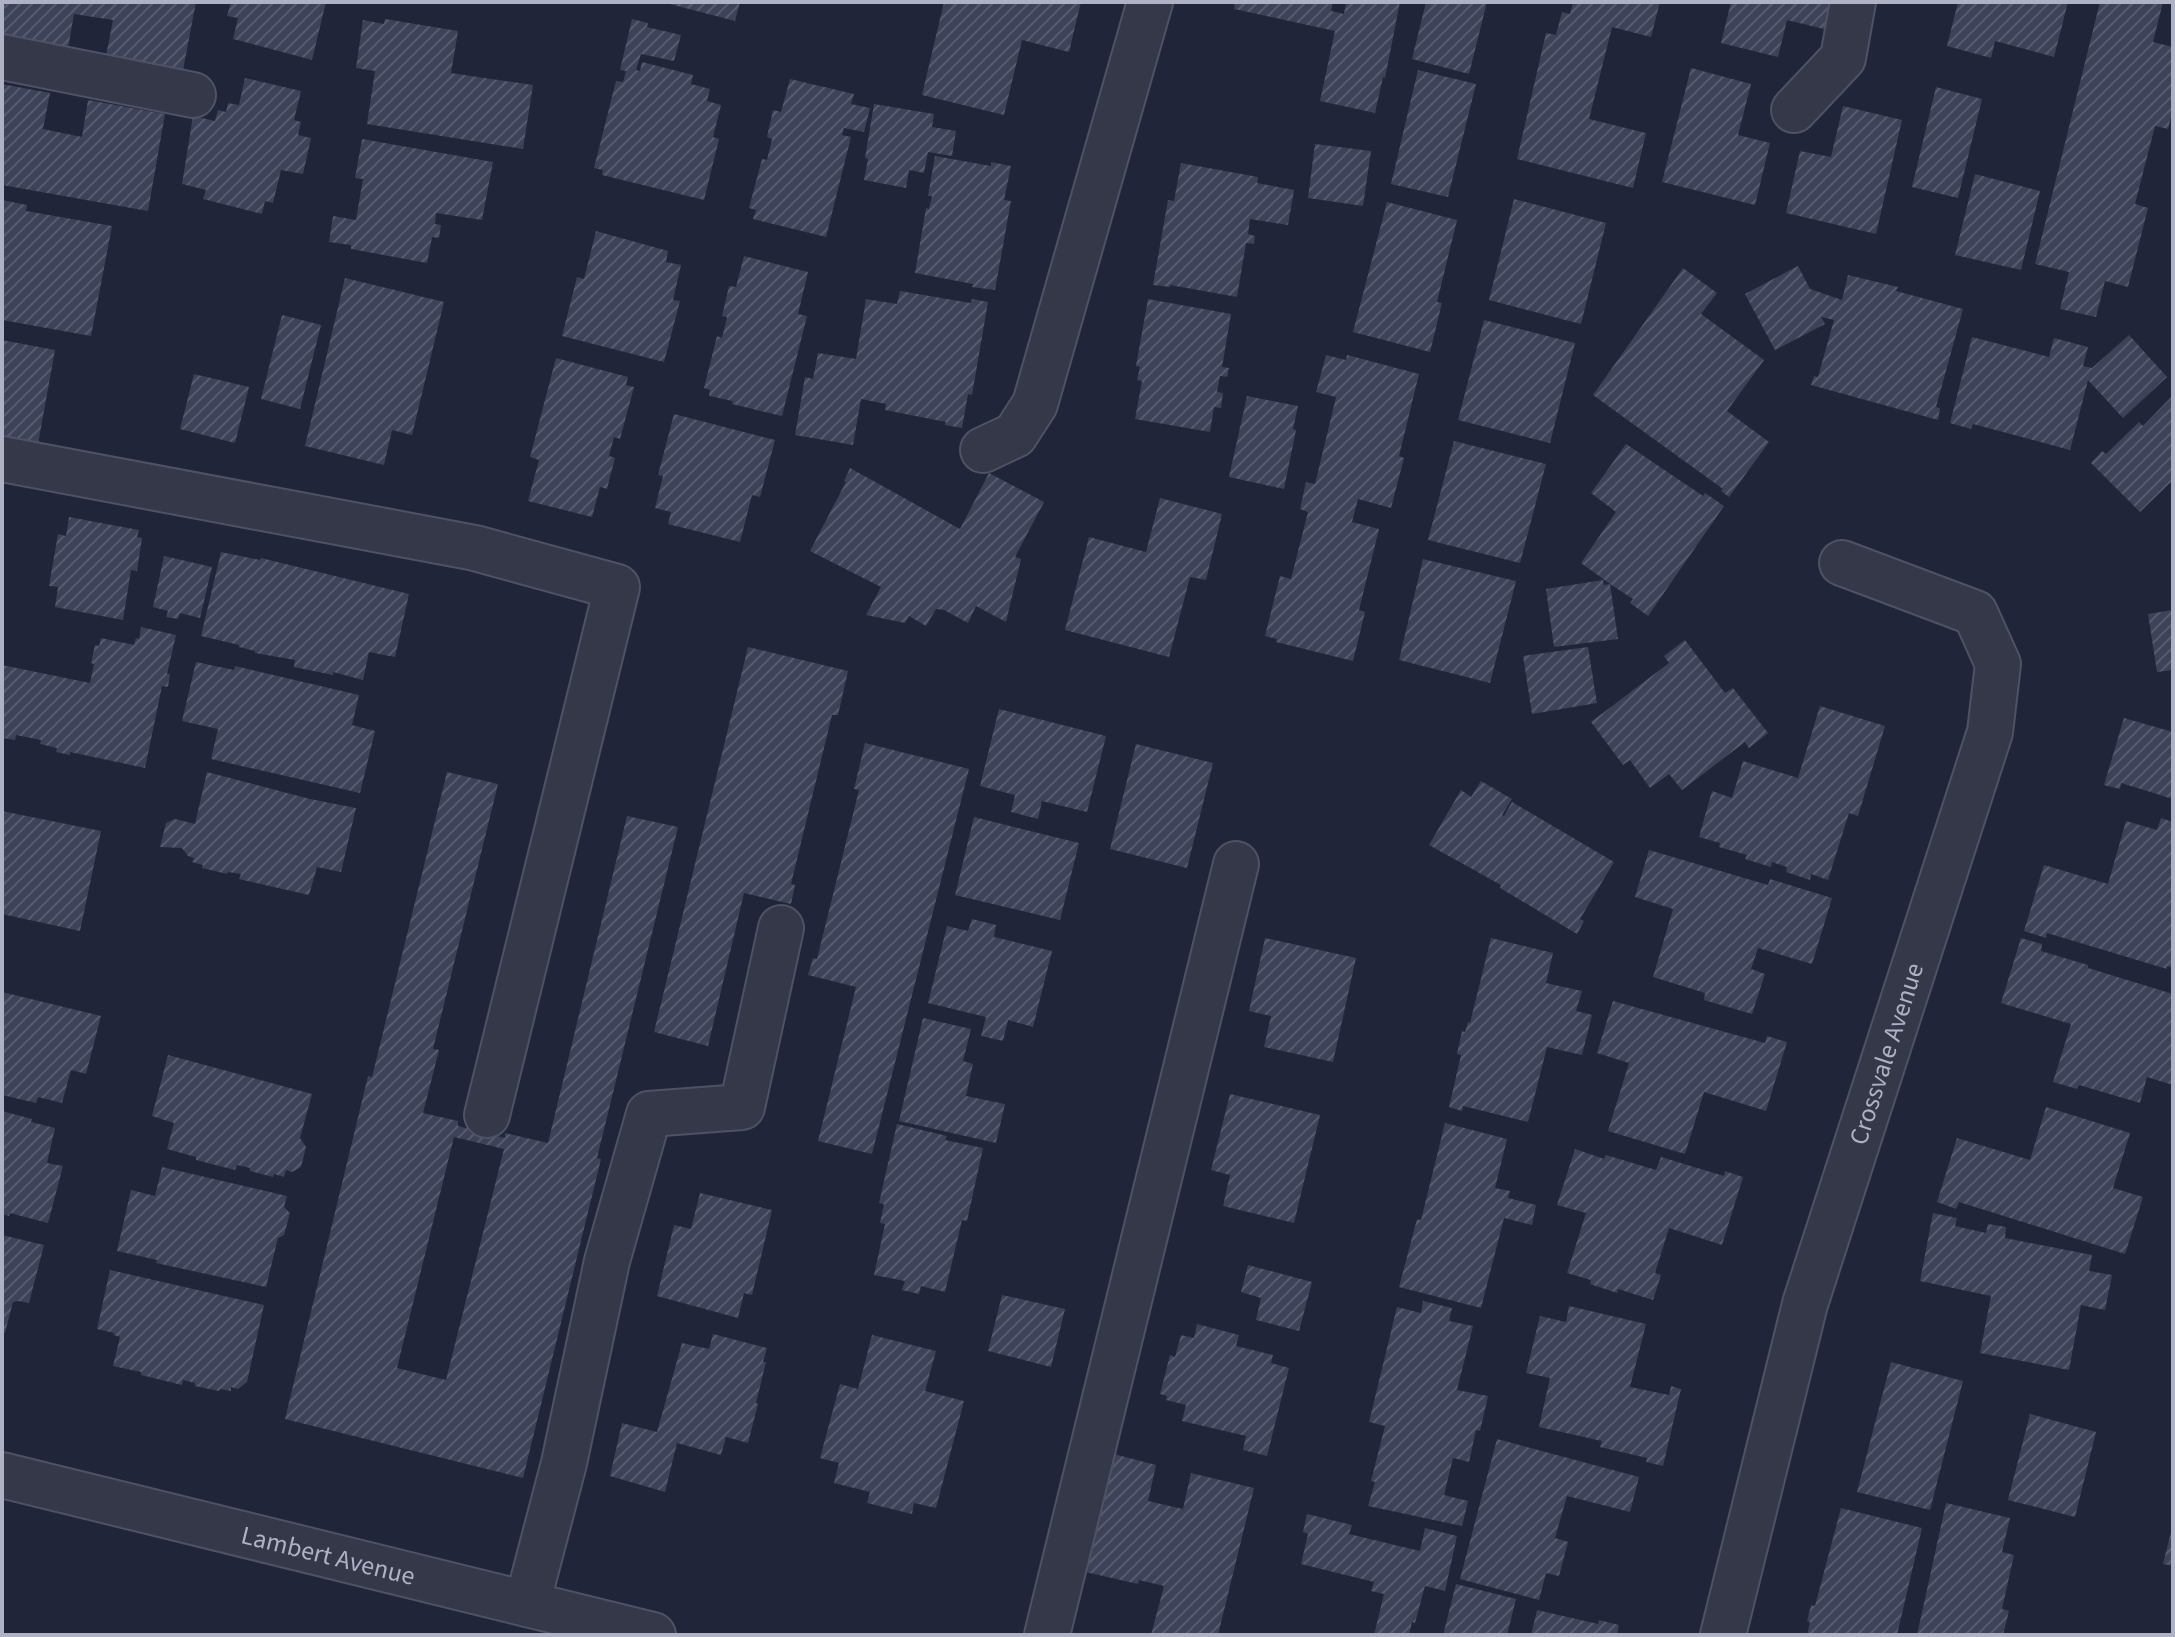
<svg xmlns="http://www.w3.org/2000/svg" width="2175" height="1637" font-family="'Source Sans 3',sans-serif">
<defs>
<pattern id="building-hatch" width="6" height="6" patternUnits="userSpaceOnUse" patternTransform="scale(2)"><rect width="6" height="6" fill="#3d4259"/><path d="M-1 1l2-2M0 6l6-6M5 7l2-2" fill="none" stroke="#565b6f"/></pattern>
</defs>
<rect width="100%" height="100%" fill="#212539"/>
<path fill="url(#building-hatch)" fill-rule="evenodd" d="M 2,2 L 196,2 L 183,70 L 106,56 L 113,20 L 74,14 L 68,49 L 2,37 Z
M 231,2 L 326,2 L 312,60 L 233,39 L 238,18 L 227,16 Z
M 662,2 L 740,2 L 735,21 Z
M 944,2 L 1081,2 L 1069,52 L 1022,40 L 1004,115 L 922,95 Z
M 1228,2 L 1333,2 L 1331,11 L 1344,14 L 1346,2 L 1400,2 L 1385,78 L 1383,77 L 1375,113 L 1320,101 L 1335,31 L 1234,9 L 1235,5 Z
M 1426,2 L 1487,2 L 1469,74 L 1412,59 Z
M 1573,2 L 1660,2 L 1651,37 L 1612,27 L 1589,119 L 1646,133 L 1633,188 L 1517,159 L 1546,33 L 1556,35 L 1562,12 L 1570,14 Z
M 1731,2 L 1834,2 L 1828,30 L 1787,20 L 1778,57 L 1721,43 Z
M 1958,2 L 2068,2 L 2054,57 L 1995,41 L 1991,58 L 1947,46 Z
M 2100,2 L 2163,2 L 2153,42 L 2173,47 L 2173,110 L 2168,129 L 2155,126 L 2135,204 L 2148,208 L 2128,287 L 2105,281 L 2096,317 L 2060,309 L 2069,272 L 2035,264 Z
M 385,19 L 458,31 L 451,73 L 533,85 L 523,149 L 367,124 L 375,71 L 356,68 L 363,20 L 384,24 Z
M 632,19 L 648,23 L 647,27 L 681,35 L 674,61 L 641,54 L 636,70 L 640,71 L 642,62 L 693,75 L 691,84 L 710,89 L 707,101 L 721,105 L 713,137 L 719,139 L 704,200 L 602,175 L 603,170 L 594,168 L 616,81 L 623,82 L 626,71 L 620,70 Z
M 1691,68 L 1751,84 L 1738,135 L 1770,143 L 1755,205 L 1662,182 Z
M 1418,70 L 1476,84 L 1448,197 L 1391,184 Z
M 245,78 L 301,91 L 294,120 L 301,122 L 298,135 L 311,138 L 303,174 L 281,170 L 273,203 L 265,201 L 262,214 L 203,199 L 206,190 L 182,184 L 193,116 L 215,121 L 218,110 L 226,112 L 228,103 L 239,105 Z
M 790,79 L 854,94 L 851,104 L 870,108 L 864,132 L 844,128 L 842,135 L 851,137 L 826,237 L 753,219 L 756,210 L 749,208 L 762,159 L 767,160 L 772,139 L 767,137 L 773,110 L 781,112 Z
M 2,84 L 50,93 L 43,129 L 82,137 L 88,100 L 165,114 L 148,211 L 2,185 Z
M 1936,87 L 1982,99 L 1958,198 L 1912,187 Z
M 874,104 L 934,114 L 932,127 L 956,131 L 952,156 L 928,152 L 924,173 L 909,170 L 906,188 L 864,180 L 868,159 L 865,158 Z
M 1843,106 L 1902,120 L 1876,234 L 1786,213 L 1800,151 L 1831,157 Z
M 362,139 L 493,162 L 482,220 L 436,213 L 435,224 L 441,225 L 439,238 L 432,237 L 427,263 L 351,249 L 351,245 L 329,242 L 333,216 L 356,220 L 363,179 L 355,178 Z
M 1315,144 L 1371,151 L 1363,206 L 1308,198 Z
M 935,156 L 991,166 L 991,162 L 1011,166 L 1004,200 L 1011,201 L 995,290 L 972,287 L 973,284 L 915,273 L 926,208 L 929,209 L 932,196 L 928,196 Z
M 1181,163 L 1258,177 L 1257,183 L 1294,190 L 1288,225 L 1250,219 L 1248,234 L 1255,236 L 1254,244 L 1246,243 L 1237,297 L 1170,285 L 1170,287 L 1153,285 L 1168,200 L 1174,201 Z
M 1975,174 L 2040,191 L 2021,270 L 1955,255 Z
M 1514,199 L 1606,223 L 1581,324 L 1489,300 Z
M 2,200 L 27,205 L 26,211 L 112,226 L 91,336 L 2,320 Z
M 1387,202 L 1457,220 L 1437,302 L 1442,303 L 1430,352 L 1353,332 Z
M 596,231 L 668,251 L 666,262 L 681,265 L 673,300 L 680,301 L 664,362 L 562,336 L 577,277 L 584,279 Z
M 744,256 L 808,272 L 798,314 L 807,316 L 782,416 L 732,404 L 733,401 L 709,396 L 710,390 L 704,388 L 717,336 L 722,338 L 727,317 L 722,316 L 729,286 L 736,287 Z
M 1798,266 L 1810,289 L 1842,300 L 1848,275 L 1898,287 L 1896,291 L 1963,309 L 1936,407 L 1940,408 L 1938,420 L 1811,385 L 1814,376 L 1818,377 L 1834,320 L 1821,317 L 1825,324 L 1775,350 L 1745,294 Z
M 1683,268 L 1717,293 L 1701,314 L 1764,360 L 1727,411 L 1769,442 L 1729,497 L 1721,491 L 1723,489 L 1593,395 Z
M 345,278 L 444,302 L 412,435 L 392,430 L 384,465 L 305,446 Z
M 900,291 L 971,303 L 972,299 L 988,302 L 972,395 L 968,394 L 962,428 L 945,425 L 946,422 L 885,410 L 886,404 L 861,399 L 853,445 L 795,435 L 805,377 L 813,379 L 818,353 L 856,359 L 866,299 L 897,304 Z
M 1148,299 L 1231,314 L 1222,367 L 1229,368 L 1227,377 L 1220,376 L 1217,392 L 1223,393 L 1221,408 L 1214,407 L 1210,432 L 1135,419 L 1142,381 L 1137,380 L 1140,367 L 1136,366 Z
M 282,315 L 321,325 L 300,409 L 261,399 Z
M 1484,320 L 1575,343 L 1550,443 L 1458,420 Z
M 2129,335 L 2167,377 L 2123,418 L 2088,380 L 2070,450 L 1973,424 L 1971,429 L 1950,423 L 1972,337 L 2049,357 L 2054,338 L 2088,347 L 2083,366 L 2092,368 Z
M 2,340 L 55,350 L 38,444 L 2,437 Z
M 1326,355 L 1346,360 L 1347,355 L 1419,374 L 1399,456 L 1404,458 L 1391,508 L 1358,499 L 1352,522 L 1379,529 L 1359,610 L 1365,612 L 1353,661 L 1276,642 L 1277,639 L 1265,636 L 1280,576 L 1291,579 L 1308,512 L 1300,509 L 1306,482 L 1315,484 L 1336,397 L 1316,392 Z
M 556,358 L 628,377 L 626,385 L 634,387 L 620,439 L 614,437 L 609,456 L 615,458 L 607,489 L 600,487 L 592,517 L 528,501 L 539,460 L 530,457 Z
M 194,374 L 249,387 L 235,443 L 180,429 Z
M 2173,395 L 2173,480 L 2140,512 L 2091,463 L 2102,451 L 2106,454 L 2139,422 L 2143,426 Z
M 1247,396 L 1298,406 L 1293,429 L 1296,430 L 1284,489 L 1229,477 Z
M 674,414 L 775,440 L 760,497 L 752,495 L 740,542 L 668,524 L 671,512 L 655,508 L 663,476 L 658,475 Z
M 1454,441 L 1546,464 L 1520,563 L 1428,540 Z
M 1626,444 L 1703,496 L 1705,493 L 1724,506 L 1648,616 L 1630,603 L 1633,599 L 1610,584 L 1618,639 L 1554,647 L 1546,589 L 1603,580 L 1604,585 L 1610,584 L 1581,563 L 1616,512 L 1591,493 Z
M 850,468 L 960,529 L 989,473 L 1044,502 L 1015,557 L 1021,559 L 1006,622 L 976,606 L 968,623 L 944,610 L 936,609 L 926,626 L 909,616 L 905,623 L 866,615 L 881,587 L 810,551 L 846,482 L 844,481 Z
M 1160,498 L 1222,514 L 1206,580 L 1190,577 L 1169,657 L 1065,630 L 1089,537 L 1146,552 Z
M 69,517 L 139,530 L 137,537 L 142,538 L 137,571 L 131,570 L 123,620 L 55,607 L 58,587 L 49,586 L 58,534 L 66,536 Z
M 221,552 L 260,560 L 261,558 L 409,594 L 395,657 L 369,652 L 363,680 L 333,672 L 333,675 L 294,667 L 295,660 L 255,653 L 255,651 L 239,647 L 239,645 L 201,636 Z
M 164,556 L 212,567 L 200,618 L 180,613 L 178,619 L 166,617 L 168,611 L 153,607 Z
M 1423,559 L 1516,581 L 1490,683 L 1399,660 Z
M 2173,610 L 2173,670 L 2157,672 L 2148,614 Z
M 141,627 L 176,635 L 167,674 L 170,674 L 168,687 L 162,686 L 145,768 L 70,752 L 70,755 L 56,752 L 57,748 L 40,744 L 41,740 L 16,735 L 15,740 L 2,738 L 2,665 L 90,683 L 94,664 L 91,663 L 95,645 L 99,646 L 101,638 L 134,645 L 136,638 L 139,639 Z
M 1685,640 L 1725,693 L 1733,688 L 1768,733 L 1749,748 L 1745,742 L 1682,790 L 1669,774 L 1650,788 L 1630,760 L 1623,765 L 1591,722 L 1669,663 L 1664,656 Z
M 748,647 L 848,671 L 838,715 L 832,715 L 791,884 L 795,885 L 791,904 L 744,893 L 708,1046 L 654,1032 Z
M 1588,647 L 1597,703 L 1532,714 L 1523,656 Z
M 196,662 L 234,670 L 235,666 L 359,695 L 352,725 L 375,731 L 360,793 L 211,759 L 218,729 L 182,721 Z
M 1820,706 L 1885,726 L 1858,816 L 1849,813 L 1828,880 L 1811,874 L 1810,880 L 1786,872 L 1787,867 L 1772,862 L 1771,867 L 1745,859 L 1747,855 L 1719,847 L 1720,843 L 1699,837 L 1712,791 L 1732,798 L 1743,761 L 1798,778 Z
M 999,709 L 1106,736 L 1087,812 L 1042,801 L 1038,819 L 1011,812 L 1015,795 L 980,786 Z
M 2124,718 L 2173,732 L 2173,799 L 2121,783 L 2120,789 L 2104,785 Z
M 865,743 L 969,769 L 872,1154 L 818,1141 L 856,987 L 808,975 L 813,958 L 817,959 L 859,790 L 854,789 Z
M 1136,744 L 1213,763 L 1187,868 L 1110,849 Z
M 207,772 L 310,799 L 356,808 L 341,872 L 317,867 L 309,895 L 239,879 L 241,874 L 228,872 L 227,874 L 202,868 L 203,865 L 192,862 L 194,858 L 188,856 L 182,848 L 160,847 L 166,823 L 175,819 L 195,824 Z
M 447,772 L 498,784 L 433,1049 L 439,1050 L 423,1113 L 458,1121 L 458,1126 L 505,1138 L 505,1133 L 548,1143 L 627,816 L 678,827 L 597,1158 L 601,1159 L 523,1478 L 285,1419 L 368,1076 L 372,1077 ZM 454,1137 L 504,1149 L 446,1380 L 397,1368 Z
M 1481,781 L 1512,799 L 1502,815 L 1504,816 L 1512,802 L 1614,862 L 1580,919 L 1584,921 L 1577,934 L 1500,888 L 1501,885 L 1429,845 L 1461,790 L 1471,797 Z
M 2,811 L 101,831 L 80,931 L 2,914 Z
M 974,817 L 1079,843 L 1060,920 L 955,895 Z
M 2161,818 L 2173,822 L 2173,968 L 2167,966 L 2167,969 L 2047,933 L 2046,938 L 2024,931 L 2044,865 L 2108,884 L 2126,821 L 2157,830 Z
M 1649,850 L 1768,885 L 1770,879 L 1832,898 L 1812,964 L 1758,948 L 1751,969 L 1765,974 L 1752,1014 L 1704,1000 L 1705,993 L 1653,977 L 1673,909 L 1635,897 Z
M 972,919 L 996,925 L 994,937 L 1052,951 L 1033,1027 L 1008,1020 L 1003,1041 L 981,1036 L 986,1017 L 928,1003 L 947,926 L 968,931 Z
M 1265,938 L 1356,958 L 1333,1062 L 1264,1047 L 1271,1016 L 1249,1011 Z
M 1491,938 L 1553,953 L 1546,983 L 1582,991 L 1576,1011 L 1592,1015 L 1582,1055 L 1547,1047 L 1528,1122 L 1463,1106 L 1462,1111 L 1449,1107 L 1461,1055 L 1457,1054 L 1462,1031 L 1465,1032 L 1468,1022 L 1470,1023 Z
M 2021,938 L 2042,944 L 2041,951 L 2088,965 L 2088,968 L 2173,994 L 2173,1085 L 2147,1077 L 2140,1103 L 2079,1085 L 2077,1089 L 2053,1082 L 2071,1024 L 2001,1003 Z
M 2,992 L 101,1016 L 86,1074 L 71,1070 L 62,1103 L 38,1097 L 36,1103 L 2,1095 Z
M 1613,1001 L 1765,1043 L 1767,1036 L 1787,1042 L 1766,1111 L 1704,1092 L 1685,1154 L 1608,1131 L 1629,1063 L 1597,1053 Z
M 923,1018 L 971,1029 L 963,1061 L 973,1064 L 966,1096 L 1005,1104 L 996,1143 L 899,1121 Z
M 168,1055 L 312,1094 L 300,1138 L 306,1147 L 301,1167 L 292,1172 L 286,1170 L 284,1177 L 274,1174 L 273,1177 L 250,1171 L 250,1168 L 237,1165 L 235,1170 L 196,1160 L 196,1157 L 167,1149 L 174,1123 L 152,1116 Z
M 1230,1094 L 1320,1115 L 1294,1223 L 1223,1206 L 1230,1175 L 1211,1170 Z
M 2046,1107 L 2130,1133 L 2113,1188 L 2143,1197 L 2125,1254 L 1959,1202 L 1956,1209 L 1937,1202 L 1957,1138 L 2030,1160 Z
M 2,1111 L 32,1119 L 31,1122 L 55,1128 L 47,1163 L 63,1166 L 48,1223 L 10,1213 L 9,1216 L 2,1214 Z
M 1445,1123 L 1507,1139 L 1495,1188 L 1510,1191 L 1508,1198 L 1536,1205 L 1532,1225 L 1504,1218 L 1481,1308 L 1399,1287 L 1417,1219 L 1421,1220 Z
M 897,1124 L 947,1136 L 945,1140 L 983,1148 L 967,1221 L 962,1220 L 945,1292 L 921,1286 L 919,1294 L 902,1290 L 905,1281 L 874,1275 L 885,1224 L 880,1223 L 884,1204 L 879,1203 Z
M 1575,1149 L 1604,1159 L 1606,1155 L 1656,1170 L 1661,1157 L 1724,1176 L 1725,1171 L 1743,1177 L 1722,1245 L 1669,1228 L 1655,1273 L 1661,1275 L 1653,1300 L 1618,1289 L 1617,1293 L 1590,1284 L 1591,1280 L 1567,1273 L 1586,1213 L 1557,1205 Z
M 162,1167 L 287,1196 L 284,1207 L 290,1213 L 284,1235 L 278,1238 L 266,1287 L 156,1263 L 157,1260 L 117,1251 L 131,1190 L 155,1196 Z
M 700,1193 L 772,1210 L 752,1295 L 744,1293 L 738,1318 L 657,1296 L 674,1225 L 691,1229 Z
M 1933,1213 L 1957,1218 L 1955,1226 L 1986,1233 L 1988,1224 L 2006,1227 L 2005,1238 L 2092,1255 L 2089,1271 L 2112,1275 L 2105,1310 L 2081,1305 L 2069,1370 L 1980,1353 L 1991,1296 L 1920,1281 Z
M 2,1235 L 44,1245 L 29,1303 L 18,1301 L 13,1302 L 5,1333 L 2,1332 Z
M 1248,1265 L 1312,1282 L 1299,1331 L 1256,1320 L 1261,1298 L 1241,1292 Z
M 110,1270 L 264,1305 L 247,1382 L 238,1389 L 231,1387 L 231,1391 L 220,1389 L 219,1391 L 195,1386 L 195,1383 L 183,1380 L 182,1385 L 141,1375 L 141,1372 L 113,1366 L 120,1337 L 114,1335 L 114,1333 L 97,1329 Z
M 1002,1295 L 1065,1309 L 1051,1367 L 988,1351 Z
M 1423,1301 L 1452,1308 L 1449,1321 L 1473,1326 L 1457,1390 L 1488,1396 L 1480,1431 L 1476,1430 L 1469,1462 L 1453,1458 L 1444,1495 L 1468,1501 L 1462,1526 L 1368,1506 L 1375,1482 L 1371,1481 L 1385,1426 L 1369,1422 L 1397,1307 L 1421,1313 Z
M 1569,1306 L 1646,1324 L 1630,1387 L 1669,1395 L 1671,1386 L 1681,1389 L 1663,1466 L 1646,1462 L 1647,1458 L 1600,1447 L 1602,1441 L 1539,1427 L 1550,1378 L 1526,1373 L 1540,1316 L 1566,1322 Z
M 1197,1324 L 1239,1335 L 1236,1346 L 1273,1355 L 1271,1363 L 1289,1368 L 1267,1456 L 1243,1450 L 1246,1436 L 1182,1421 L 1186,1405 L 1166,1400 L 1167,1396 L 1160,1394 L 1170,1355 L 1175,1357 L 1181,1335 L 1194,1338 Z
M 713,1334 L 767,1348 L 763,1362 L 766,1362 L 756,1403 L 758,1404 L 748,1443 L 726,1437 L 721,1455 L 677,1443 L 665,1492 L 610,1476 L 622,1423 L 657,1432 L 682,1343 L 709,1349 Z
M 872,1335 L 936,1351 L 925,1391 L 964,1401 L 936,1508 L 914,1503 L 912,1514 L 867,1503 L 870,1492 L 834,1483 L 839,1463 L 820,1458 L 840,1384 L 858,1389 Z
M 1891,1362 L 1963,1381 L 1930,1510 L 1857,1492 Z
M 2030,1414 L 2096,1432 L 2075,1517 L 2008,1500 Z
M 1497,1439 L 1639,1477 L 1630,1512 L 1567,1496 L 1555,1538 L 1568,1542 L 1559,1576 L 1546,1573 L 1539,1600 L 1460,1579 Z
M 1106,1452 L 1156,1465 L 1148,1501 L 1183,1509 L 1191,1473 L 1254,1488 L 1218,1635 L 1151,1635 L 1164,1586 L 1139,1580 L 1138,1584 L 1077,1570 Z
M 1946,1503 L 2010,1518 L 2002,1552 L 2014,1555 L 2002,1609 L 2009,1611 L 2003,1635 L 1917,1635 Z
M 1841,1508 L 1922,1528 L 1897,1635 L 1807,1635 L 1810,1622 L 1807,1621 L 1811,1605 L 1815,1606 Z
M 1307,1514 L 1352,1525 L 1349,1534 L 1420,1551 L 1425,1528 L 1457,1536 L 1445,1591 L 1425,1586 L 1415,1623 L 1412,1622 L 1409,1635 L 1374,1635 L 1384,1594 L 1371,1591 L 1374,1582 L 1301,1564 L 1308,1534 L 1303,1532 Z
M 2172,1528 L 2173,1528 L 2173,1566 L 2163,1564 Z
M 1456,1584 L 1516,1599 L 1507,1635 L 1443,1635 Z
M 1537,1610 L 1598,1624 L 1599,1620 L 1619,1625 L 1617,1635 L 1531,1635 Z"/>
<g fill="none" stroke-linecap="round" stroke-linejoin="round">
<defs>
<g id="minor">
<path d="M 2,57 L 193,95"/>
<path d="M 1794,110 L 1843,58 L 1853,2"/>
<path d="M 983,450 L 1015,435 L 1035,404 L 1150,2"/>
<path d="M 2,459 L 475,548 L 617,587 L 487,1115"/>
<path id="s1" d="M 2,1475 L 653,1635"/>
<path d="M 527,1604 L 564,1463 L 607,1261 L 649,1114 L 742,1107 L 781,928"/>
<path d="M 1047,1635 L 1236,864"/>
<path id="s2" d="M 1723,1635 L 1805,1304 L 1990,732 L 1998,664 L 1975,613 L 1842,563"/>
</g>
</defs>
<use href="#minor" stroke="#4f5264" stroke-width="48"/>
<use href="#minor" stroke="#353849" stroke-width="44"/>
</g>
<g text-anchor="middle" stroke-width="6" stroke-linejoin="round" paint-order="stroke">
<g font-size="26" fill="#afb2c5" stroke="#1a1d2e">
<text dy="9" stroke="none"><textPath href="#s2" startOffset="604">Crossvale Avenue</textPath></text>
<text dy="9" stroke="none"><textPath href="#s1" startOffset="336">Lambert Avenue</textPath></text>
</g>
</g>
<rect width="2175" height="1637" fill="none" stroke="#afb2c5" stroke-width="8"/>
</svg>
